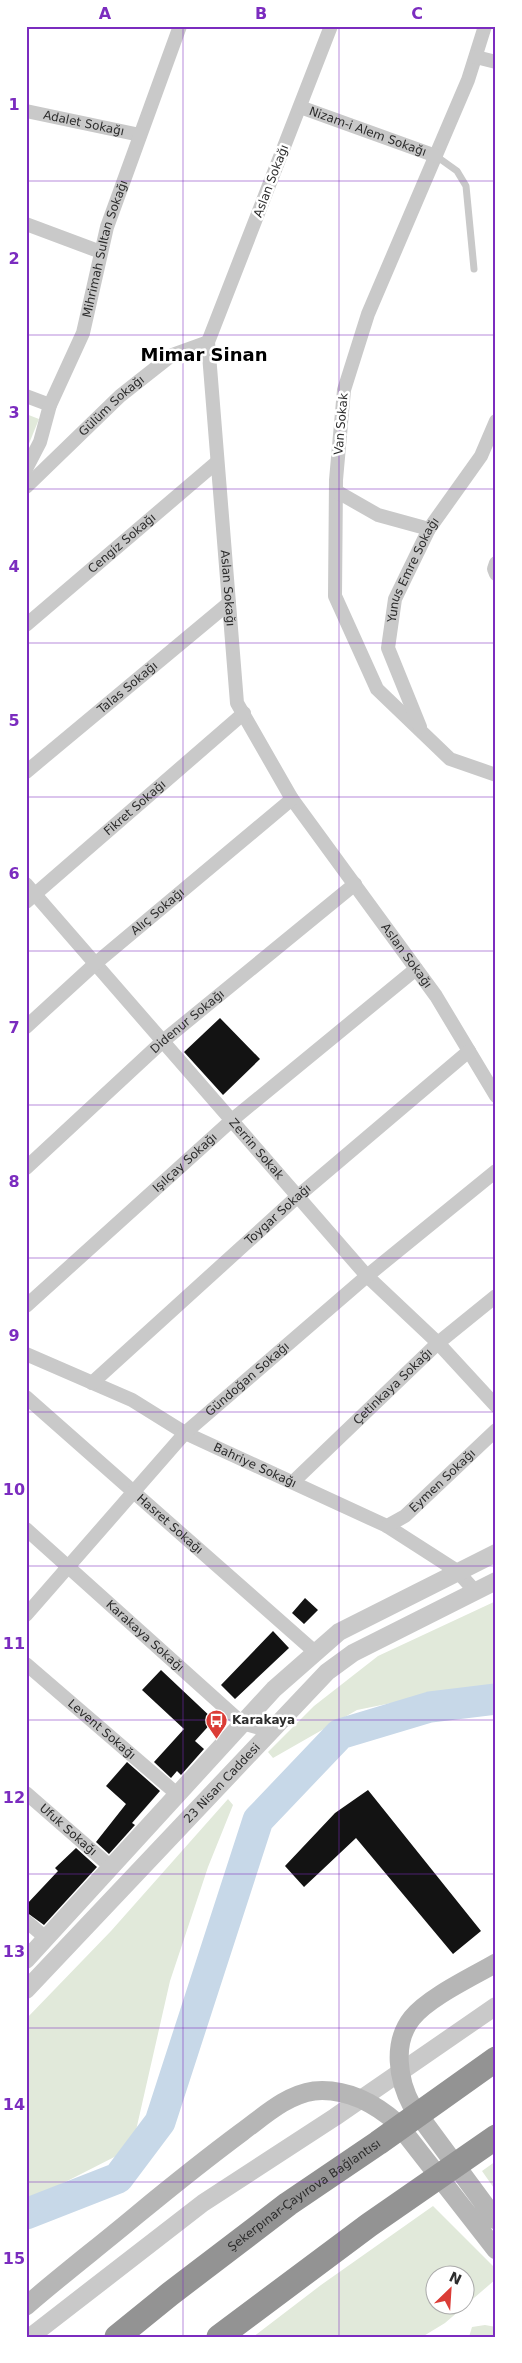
<svg xmlns="http://www.w3.org/2000/svg" width="522" height="2363" font-family="'DejaVu Sans',sans-serif">
<rect width="100%" height="100%" fill="#fff"/>
<path fill="#e1e9da" fill-rule="evenodd" d="M 26,414 L 39,419 L 26,451 Z
M 496,1601 L 496,1692 L 421,1697 L 357,1710 L 273,1758 L 268,1752 L 314,1706 L 378,1656 Z
M 228,1799 L 233,1805 L 208,1867 L 170,1981 L 132,2148 L 26,2202 L 26,2019 L 111,1931 Z
M 496,2161 L 496,2191 L 482,2171 Z
M 433,2206 L 496,2269 L 496,2279 L 445,2323 L 422,2337 L 253,2337 L 321,2285 ZM 434,2276 L 464,2276 L 464,2306 L 434,2306 Z
M 485,2325 L 496,2327 L 496,2337 L 469,2337 L 472,2327 Z"/>
<g fill="none" stroke-linecap="round" stroke-linejoin="round">
<path stroke="#c7d8e8" stroke-width="31" d="M 26,2214 L 118,2178 L 160,2122 L 258,1820 L 340,1734 L 430,1707 L 496,1699"/>
</g>
<path fill="#131313" d="M 220,1018 L 260,1059 L 223,1095 L 184,1052 Z
M 305,1598 L 318,1610 L 304,1624 L 292,1613 Z
M 273,1631 L 289,1648 L 235,1699 L 221,1685 Z
M 161,1670 L 214,1720 L 195,1741 L 204,1749 L 181,1775 L 177,1771 L 171,1778 L 154,1762 L 184,1729 L 142,1690 Z
M 127,1762 L 160,1791 L 132,1823 L 135,1825 L 109,1854 L 96,1842 L 126,1804 L 106,1786 Z
M 368,1790 L 481,1931 L 453,1954 L 356,1838 L 304,1887 L 285,1866 L 335,1813 Z
M 76,1848 L 97,1867 L 44,1925 L 26,1912 L 26,1905 L 58,1871 L 55,1868 Z"/>
<g fill="none" stroke-linecap="round" stroke-linejoin="round">
<path stroke="#c9c9c9" stroke-width="7" d="M 436,156 L 457,171 L 466,186 L 474,269"/>
<g stroke="#c9c9c9" stroke-width="14">
<path id="s1" d="M 331,26 L 208,342 L 237,703 L 292,799 L 436,996 L 496,1096"/>
<path d="M 485,26 L 468,80 L 368,314 L 344,390 L 336,480 L 335,596 L 377,689 L 450,759 L 496,775"/>
<path d="M 476,57 L 496,62"/>
<path id="s2" d="M 300,107 L 436,156"/>
<path id="s3" d="M 26,111 L 140,135"/>
<path d="M 26,224 L 101,252"/>
<path d="M 26,396 L 50,405"/>
<path id="s4" d="M 26,469 L 40,442 L 50,405 L 83,333 L 107,227 L 180,26"/>
<path id="s5" d="M 26,487 L 120,396 L 172,355 L 208,342"/>
<path d="M 336,491 L 378,515 L 429,529"/>
<path d="M 496,563 L 494,569 L 496,574"/>
<path id="s6" d="M 26,625 L 217,462"/>
<path id="s7" d="M 420,727 L 388,648 L 395,599 L 429,529 L 481,456 L 496,421"/>
<path id="s8" d="M 26,772 L 229,603"/>
<path id="s9" d="M 26,884 L 367,1276 L 438,1343 L 496,1406"/>
<path id="s10" d="M 26,902 L 244,713"/>
<path id="s11" d="M 26,1027 L 96,963 L 292,799"/>
<path id="s12" d="M 26,1168 L 163,1041 L 355,884"/>
<path id="s13" d="M 26,1306 L 232,1120 L 416,969"/>
<path id="s14" d="M 26,1354 L 132,1400 L 185,1433 L 387,1526 L 457,1571 L 475,1591"/>
<path id="s15" d="M 92,1383 L 298,1196 L 469,1051"/>
<path id="s16" d="M 26,1397 L 315,1652"/>
<path id="s17" d="M 293,1482 L 438,1343 L 496,1296"/>
<path id="s18" d="M 387,1526 L 405,1516 L 496,1430"/>
<path id="s19" d="M 26,1529 L 242,1723 L 260,1728 L 267,1735"/>
<path id="s20" d="M 26,1615 L 185,1433 L 367,1276 L 496,1171"/>
<path id="s21" d="M 26,1664 L 177,1794"/>
<path id="s22" d="M 26,1793 L 111,1867"/>
<path d="M 26,1921 L 46,1938"/>
</g>
<g stroke="#c9c9c9" stroke-width="18">
<path d="M 26,1960 L 274,1689 L 339,1632 L 496,1553"/>
<path id="s23" d="M 26,1990 L 327,1672 L 353,1653 L 496,1581"/>
<path d="M 30,2337 L 203,2203 L 335,2117 L 496,2006"/>
</g>
<path stroke="#b6b6b6" stroke-width="19" d="M 496,1963 C 472,1977 429,1997 412,2018 C 392,2043 398,2080 412,2106 L 496,2220
M 26,2306 C 63,2274 101,2245 138,2214 C 172,2186 207,2158 242,2132 C 264,2116 286,2095 314,2091 C 346,2088 374,2103 397,2123 L 496,2250"/>
<g stroke="#939393" stroke-width="25">
<path id="s24" d="M 117,2337 L 170,2294 L 288,2204 L 378,2143 L 496,2059"/>
<path d="M 219,2337 L 369,2225 L 496,2137"/>
</g>
</g>
<path fill="none" stroke="#7b2cbf" stroke-width="1" stroke-opacity="0.55" d="M 183,26 L 183,2337M 339,26 L 339,2337M 26,181 L 496,181M 26,335 L 496,335M 26,489 L 496,489M 26,643 L 496,643M 26,797 L 496,797M 26,951 L 496,951M 26,1105 L 496,1105M 26,1258 L 496,1258M 26,1412 L 496,1412M 26,1566 L 496,1566M 26,1720 L 496,1720M 26,1874 L 496,1874M 26,2028 L 496,2028M 26,2182 L 496,2182"/>
<defs>
<symbol id="bus-pin" viewBox="-11 -11 22 30"><path d="M0 17L-7.5 6A9.5 9.5 0 1 1 7.5 6Z" fill="#db3c36" stroke="#fff"/><path d="M-5-6H5V4H4V6H2V4H-2V6H-4V4H-5ZM-3.5-4V0h7V-4ZM-3.5 1.2v1.5H-2V1.2ZM2 1.2v1.5H3.5V1.2Z" fill="#fff"/></symbol>
</defs>
<g fill-rule="evenodd">
<use href="#bus-pin" x="204" y="1708" width="25" height="34"/>
</g>
<g text-anchor="middle" stroke-width="5" stroke-linejoin="round" paint-order="stroke">
<g font-size="12" fill="#2c2c2c" stroke="#fff">
<text dy="4" stroke="none"><textPath href="#s3" startOffset="59">Adalet Sokağı</textPath></text>
<text dy="4" stroke="none"><textPath href="#s2" startOffset="72">Nizam-i Alem Sokağı</textPath></text>
<text transform="translate(271 181) rotate(-69)" y="4">Aslan Sokağı</text>
<text dy="4" stroke="none"><textPath href="#s4" startOffset="235">Mihrimah Sultan Sokağı</textPath></text>
<text dy="4" stroke="none"><textPath href="#s5" startOffset="118">Gülüm Sokağı</textPath></text>
<text transform="translate(341 424) rotate(-85)" y="4">Van Sokak</text>
<text dy="4" stroke="none"><textPath href="#s6" startOffset="126">Cengiz Sokağı</textPath></text>
<text dy="4" stroke="none"><textPath href="#s7" startOffset="168">Yunus Emre Sokağı</textPath></text>
<text dy="4" stroke="none"><textPath href="#s1" startOffset="586">Aslan Sokağı</textPath></text>
<text dy="4" stroke="none"><textPath href="#s8" startOffset="132">Talas Sokağı</textPath></text>
<text dy="4" stroke="none"><textPath href="#s10" startOffset="144">Fikret Sokağı</textPath></text>
<text dy="4" stroke="none"><textPath href="#s11" startOffset="175">Alıç Sokağı</textPath></text>
<text dy="4" stroke="none"><textPath href="#s1" startOffset="1006">Aslan Sokağı</textPath></text>
<text dy="4" stroke="none"><textPath href="#s12" startOffset="218">Didenur Sokağı</textPath></text>
<text dy="4" stroke="none"><textPath href="#s9" startOffset="351">Zerrin Sokak</textPath></text>
<text dy="4" stroke="none"><textPath href="#s13" startOffset="214">Işılçay Sokağı</textPath></text>
<text dy="4" stroke="none"><textPath href="#s15" startOffset="251">Toygar Sokağı</textPath></text>
<text dy="4" stroke="none"><textPath href="#s20" startOffset="324">Gündoğan Sokağı</textPath></text>
<text dy="4" stroke="none"><textPath href="#s17" startOffset="138">Çetinkaya Sokağı</textPath></text>
<text dy="4" stroke="none"><textPath href="#s14" startOffset="255">Bahriye Sokağı</textPath></text>
<text dy="4" stroke="none"><textPath href="#s18" startOffset="72">Eymen Sokağı</textPath></text>
<text dy="4" stroke="none"><textPath href="#s16" startOffset="192">Hasret Sokağı</textPath></text>
<text dy="4" stroke="none"><textPath href="#s19" startOffset="160">Karakaya Sokağı</textPath></text>
<text dy="4" stroke="none"><textPath href="#s21" startOffset="100">Levent Sokağı</textPath></text>
<text dy="4" stroke="none"><textPath href="#s23" startOffset="285">23 Nisan Caddesi</textPath></text>
<text dy="4" stroke="none"><textPath href="#s22" startOffset="56">Ufuk Sokağı</textPath></text>
<text dy="4" stroke="none"><textPath href="#s24" startOffset="235">Şekerpınar-Çayırova Bağlantısı</textPath></text>
</g>
<g font-size="12" font-weight="bold" fill="#2c2c2c" stroke="#fff" text-anchor="start">
<text x="232" y="1724">Karakaya</text>
</g>
<g font-size="18" font-weight="bold" fill="#000" stroke="#fff">
<text x="204" y="361">Mimar Sinan</text>
</g>
</g>
<rect width="522" height="2363" fill="none" stroke="#ffffff" stroke-width="55"/>
<g transform="translate(450 2290) rotate(25)"><circle r="24" fill="#ffffff" stroke="#ababab"/>
<path d="M0-4L9 19L0 12L-9 19Z" fill="#db3c36"/>
<text y="-8" font-size="14" font-weight="bold" text-anchor="middle" fill="#2c2c2c">N</text>
</g>
<rect x="28" y="28" width="466" height="2308" fill="none" stroke="#7b2cbf" stroke-width="2"/>
<g font-size="16" text-anchor="middle" font-weight="bold" fill="#7b2cbf">
<text x="105" y="19">A</text>
<text x="261" y="19">B</text>
<text x="417" y="19">C</text>
<text x="14" y="110">1</text>
<text x="14" y="264">2</text>
<text x="14" y="418">3</text>
<text x="14" y="572">4</text>
<text x="14" y="726">5</text>
<text x="14" y="879">6</text>
<text x="14" y="1033">7</text>
<text x="14" y="1187">8</text>
<text x="14" y="1341">9</text>
<text x="14" y="1495">10</text>
<text x="14" y="1649">11</text>
<text x="14" y="1803">12</text>
<text x="14" y="1957">13</text>
<text x="14" y="2110">14</text>
<text x="14" y="2264">15</text>
</g>
</svg>
